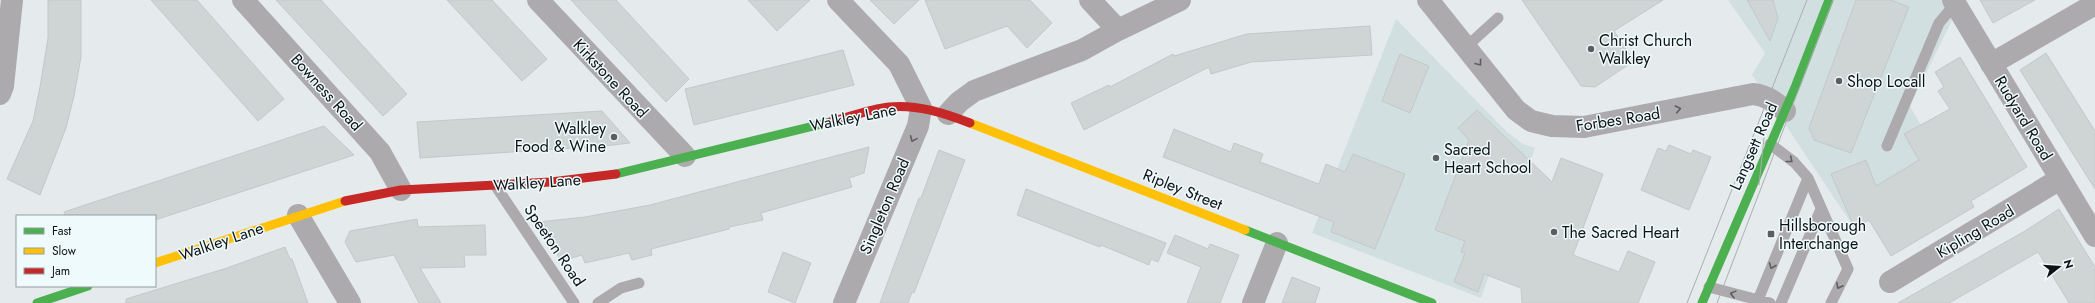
<svg xmlns="http://www.w3.org/2000/svg" width="2095" height="303" font-family="Jost,sans-serif">
<rect width="100%" height="100%" fill="#e5ebec"/>
<path fill="#d2dfe1" d="M 1728,0 L 1962,0 L 1910,106 L 1946,170 L 1855,229 L 1752,75 L 1765,53 Z
M 1396,19 L 1507,132 L 1523,144 L 1535,148 L 1481,298 L 1312,233 Z"/>
<path fill="#cfd4d5" stroke="#c3c8c9" d="M 48,0 L 81,0 L 81,57 L 74,96 L 66,128 L 40,195 L 7,179 L 33,121 L 40,87 L 48,38 Z
M 151,0 L 197,0 L 284,99 L 258,121 Z
M 276,0 L 321,0 L 407,94 L 383,116 Z
M 447,0 L 492,0 L 547,59 L 522,81 Z
M 571,0 L 616,0 L 689,79 L 666,102 Z
M 748,0 L 810,0 L 777,31 Z
M 870,0 L 919,0 L 894,24 Z
M 925,0 L 1030,0 L 1052,23 L 1027,48 L 1007,26 L 945,49 Z
M 1522,0 L 1663,0 L 1614,31 L 1634,61 L 1595,87 L 1581,86 Z
M 1747,0 L 1773,0 L 1778,18 L 1770,41 Z
M 1856,0 L 1891,0 L 1909,7 L 1851,153 L 1814,140 L 1809,128 Z
M 1980,0 L 2035,0 L 1993,23 Z
M 1370,26 L 1372,55 L 1251,62 L 1211,74 L 1209,67 L 1084,130 L 1071,103 L 1109,85 L 1110,87 L 1173,54 L 1174,56 L 1247,34 Z
M 843,50 L 854,85 L 694,125 L 685,89 Z
M 2046,53 L 2095,131 L 2095,189 L 2020,70 Z
M 1400,54 L 1429,66 L 1410,113 L 1382,101 Z
M 1960,57 L 2027,167 L 1971,201 L 1974,207 L 1891,256 L 1869,220 L 1855,229 L 1831,174 L 1866,160 L 1876,186 L 1919,160 L 1904,134 L 1950,109 L 1938,91 L 1944,87 L 1935,72 Z
M 1477,110 L 1552,182 L 1561,158 L 1603,174 L 1573,255 L 1619,272 L 1628,251 L 1655,262 L 1638,303 L 1522,303 L 1521,288 L 1484,274 L 1478,292 L 1454,282 L 1465,253 L 1461,252 L 1465,241 L 1435,230 L 1469,140 L 1458,128 Z
M 602,111 L 630,143 L 604,146 L 420,158 L 417,122 Z
M 324,126 L 354,155 L 155,220 L 155,216 L 65,216 L 64,212 Z
M 1174,129 L 1231,152 L 1234,143 L 1263,154 L 1260,162 L 1319,184 L 1326,164 L 1345,172 L 1353,154 L 1405,174 L 1375,249 L 1331,232 L 1334,222 L 1163,157 Z
M 1669,145 L 1691,154 L 1693,150 L 1711,157 L 1689,210 L 1641,190 L 1658,148 L 1666,151 Z
M 869,147 L 864,173 L 849,178 L 852,187 L 761,213 L 763,220 L 729,227 L 729,229 L 651,249 L 652,255 L 632,260 L 629,253 L 585,263 L 582,255 L 561,261 L 538,222 L 585,217 L 650,205 Z
M 939,150 L 965,160 L 914,293 L 912,292 L 908,303 L 880,303 L 919,198 L 921,198 Z
M 1026,189 L 1166,243 L 1158,262 L 1151,259 L 1149,265 L 1101,245 L 1100,247 L 1017,215 Z
M 2059,209 L 2095,267 L 2095,303 L 2069,303 L 2038,252 L 1949,303 L 1898,303 L 2025,231 Z
M 417,219 L 418,227 L 485,225 L 486,255 L 464,255 L 465,267 L 420,268 L 441,303 L 419,303 L 394,255 L 356,262 L 345,242 L 350,231 Z
M 1175,235 L 1208,249 L 1210,244 L 1239,255 L 1220,303 L 1187,303 L 1201,267 L 1167,253 Z
M 285,247 L 290,259 L 292,259 L 308,303 L 126,303 L 126,299 L 227,268 Z
M 783,252 L 811,263 L 795,303 L 768,292 Z
M 1292,277 L 1320,288 L 1315,303 L 1282,303 Z"/>
<g fill="none" stroke-linecap="round" stroke-linejoin="round">
<path stroke="#adaaad" stroke-width="11" d="M 1466,47 L 1498,18
M 1770,144 L 1794,162 L 1808,178 L 1848,269 L 1831,303
M 1887,146 L 1939,23 L 1955,4
M 495,185 L 574,303
M 1709,287 L 1770,303
M 1758,300 L 1808,178
M 598,303 L 621,288 L 639,283
M 1781,303 L 1821,209"/>
<path stroke="#adaaad" stroke-width="22" d="M 243,0 L 380,152 L 401,190
M 538,0 L 685,156
M 838,0 L 899,64 L 921,108 L 918,126 L 844,303
M 1090,0 L 1118,30
M 1428,0 L 1516,110 L 1531,121 L 1552,126 L 1584,127 L 1753,94 C 1766,95 1776,102 1785,111
M 1953,0 L 2095,236
M 1991,64 L 2095,4
M 0,94 L 3,86 L 12,0
M 948,114 L 959,102 L 974,91 L 1082,50 L 1118,30 L 1180,0
M 298,215 L 350,303
M 1890,282 L 2060,179
M 1253,303 L 1277,243"/>
<path stroke="#4caf50" stroke-width="9" d="M 616,174 L 830,122
M 1245,230 L 1432,303
M 37,303 L 88,286
M 1702,303 L 1796,85 L 1829,0"/>
<path stroke="#ffc107" stroke-width="9" d="M 970,123 L 1245,230
M 155,263 L 345,201"/>
<path stroke="#c62828" stroke-width="9" d="M 830,122 C 849,117 870,109 889,107 C 917,104 944,113 970,123
M 345,201 L 401,190 L 551,182 L 616,174"/>
<path stroke="#acaeb0" stroke-width="1" d="M 1759,185 L 1767,110
M 1687,303 L 1807,0
M 1717,303 L 1833,0"/>
</g>
<defs><path id="oneway-chevron" d="M-2-3.5L2.5 0L-2 3.5" fill="none" stroke-width="1.6" stroke-linecap="round" stroke-linejoin="round"/></defs>
<g stroke="#5e5e60">
<use href="#oneway-chevron" transform="translate(1479 63) rotate(52)"/>
<use href="#oneway-chevron" transform="translate(1678 109) rotate(-13)"/>
<use href="#oneway-chevron" transform="translate(913 139) rotate(114)"/>
<use href="#oneway-chevron" transform="translate(1790 160) rotate(39)"/>
<use href="#oneway-chevron" transform="translate(1772 266) rotate(112)"/>
<use href="#oneway-chevron" transform="translate(1839 286) rotate(117)"/>
<use href="#oneway-chevron" transform="translate(1733 294) rotate(-165)"/>
</g>
<g fill="#595e5f" stroke="#effafc" stroke-width="1.5">
<circle cx="1591" cy="49" r="4"/>
<circle cx="1839" cy="81" r="4"/>
<circle cx="614" cy="137" r="4"/>
<circle cx="1436" cy="158" r="4"/>
<circle cx="1554" cy="232" r="4"/>
<rect x="1767" y="230" width="8" height="8" rx="2"/>
</g>
<g text-anchor="middle" stroke-width="3" stroke-linejoin="round" paint-order="stroke">
<g font-size="16" fill="#0e1213" stroke="#effafc" text-anchor="start">
<text x="1599" y="46">Christ Church<tspan x="1599" dy="18">Walkley</tspan></text>
<text x="1847" y="87">Shop Locall</text>
<text x="606" y="134" text-anchor="end">Walkley<tspan x="606" dy="18">Food &amp; Wine</tspan></text>
<text x="1444" y="155">Sacred<tspan x="1444" dy="18">Heart School</tspan></text>
<text x="1779" y="231">Hillsborough<tspan x="1779" dy="18">Interchange</tspan></text>
<text x="1562" y="238">The Sacred Heart</text>
</g>
<g font-size="16" fill="#0e1213" stroke="#effafc">
<text transform="translate(611 78) rotate(47)" y="6">Kirkstone Road</text>
<text transform="translate(327 92) rotate(48)" y="6">Bowness Road</text>
<text transform="translate(853 117) rotate(-11)" y="6">Walkley Lane</text>
<text transform="translate(2024 118) rotate(59)" y="6">Rudyard Road</text>
<text transform="translate(1618 119) rotate(-9)" y="6">Forbes Road</text>
<text transform="translate(1753 146) rotate(-66)" y="6">Langsett Road</text>
<text transform="translate(537 182) rotate(-4)" y="6">Walkley Lane</text>
<text transform="translate(1183 189) rotate(22)" y="6">Ripley Street</text>
<text transform="translate(884 206) rotate(-67)" y="6">Singleton Road</text>
<text transform="translate(1975 231) rotate(-31)" y="6">Kipling Road</text>
<text transform="translate(221 241) rotate(-19)" y="6">Walkley Lane</text>
<text transform="translate(555 245) rotate(56)" y="6">Speeton Road</text>
</g>
</g>
<rect x="16" y="215" width="140" height="72" fill="#effafc" stroke="#959d9f"/>
<rect x="24" y="228" width="20" height="6" fill="#4caf50" stroke="#959d9f"/>
<text x="52" y="235" font-size="12" fill="#0e1213">Fast</text>
<rect x="24" y="248" width="20" height="6" fill="#ffc107" stroke="#959d9f"/>
<text x="52" y="255" font-size="12" fill="#0e1213">Slow</text>
<rect x="24" y="268" width="20" height="6" fill="#c62828" stroke="#959d9f"/>
<text x="52" y="275" font-size="12" fill="#0e1213">Jam</text>
<g transform="translate(2059 267) rotate(73)" stroke="#effafc" stroke-width="3" paint-order="stroke">
<path d="M0-3L7 15L0 10L-7 15Z" fill="#0e1213"/>
<text y="-6" font-size="11" font-weight="bold" text-anchor="middle" fill="#0e1213">N</text>
</g>
</svg>
